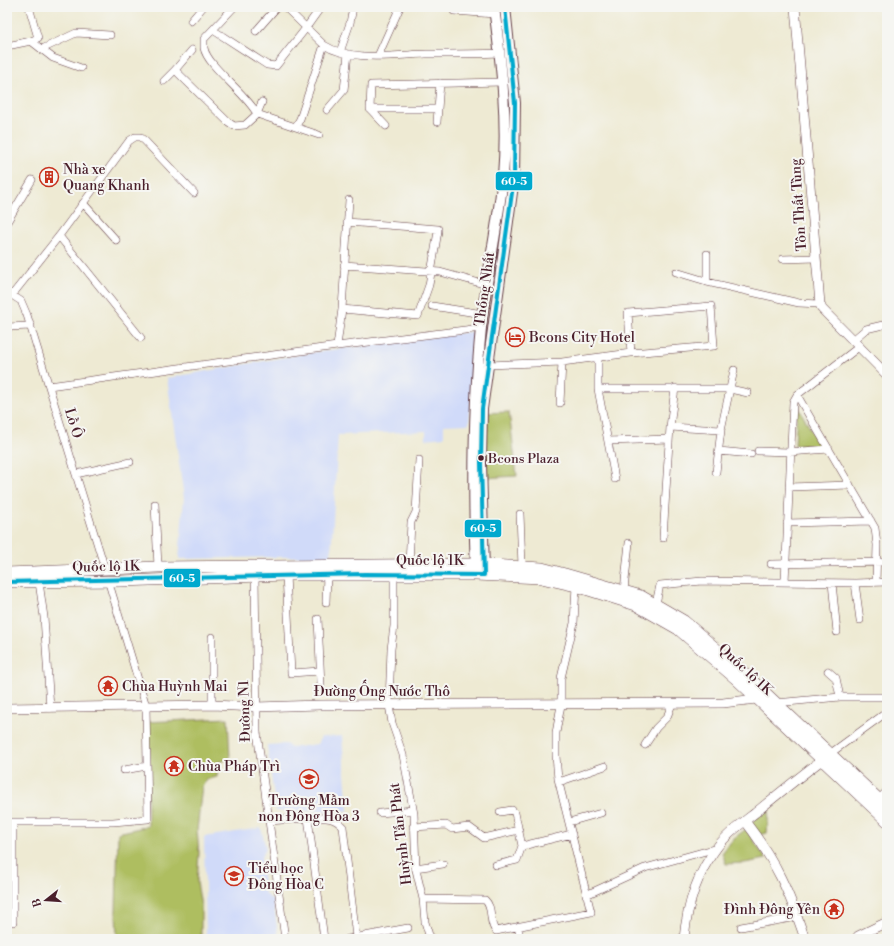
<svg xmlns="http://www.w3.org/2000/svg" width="894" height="946" font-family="'Libre Bodoni',serif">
<rect width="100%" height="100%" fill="#f6f6f2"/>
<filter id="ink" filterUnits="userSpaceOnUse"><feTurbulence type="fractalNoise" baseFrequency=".025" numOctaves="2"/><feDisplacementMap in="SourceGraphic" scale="8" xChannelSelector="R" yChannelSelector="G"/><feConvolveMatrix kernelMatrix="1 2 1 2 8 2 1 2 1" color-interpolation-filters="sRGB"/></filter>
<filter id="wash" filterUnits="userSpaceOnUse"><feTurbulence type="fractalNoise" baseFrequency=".012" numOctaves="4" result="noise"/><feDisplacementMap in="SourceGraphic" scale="16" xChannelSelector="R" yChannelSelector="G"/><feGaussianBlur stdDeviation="0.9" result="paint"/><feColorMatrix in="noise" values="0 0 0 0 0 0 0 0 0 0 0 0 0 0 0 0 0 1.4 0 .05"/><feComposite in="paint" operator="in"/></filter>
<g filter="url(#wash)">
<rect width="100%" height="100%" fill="#eeead3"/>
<path fill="#d0daf9" d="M 477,331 L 469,424 L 444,425 L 444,437 L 426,439 L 426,431 L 338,435 L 331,556 L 179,559 L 184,498 L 167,378 L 315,352 Z
M 342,736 L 348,811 L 276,811 L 267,745 L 286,744 L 291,748 L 317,744 L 321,737 Z
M 261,828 L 266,849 L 261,857 L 265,894 L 273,900 L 278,934 L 276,939 L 198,939 L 206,934 L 204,837 Z"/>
<path fill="#aebe60" stroke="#7c6e46" d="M 797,405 L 820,446 L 795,445 Z
M 509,412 L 517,476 L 482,478 L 482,413 Z
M 228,718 L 230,759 L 218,762 L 217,777 L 208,779 L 202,786 L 197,830 L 199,853 L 197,882 L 201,906 L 201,939 L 117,939 L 116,911 L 118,833 L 148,826 L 147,722 Z
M 769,809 L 767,833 L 759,835 L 750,822 Z
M 746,829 L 766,859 L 745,863 L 726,864 L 722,853 L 734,838 Z"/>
</g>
<g filter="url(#ink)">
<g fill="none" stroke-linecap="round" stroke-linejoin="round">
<defs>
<path id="minor" d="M 234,7 L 204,39 C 204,41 204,45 204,48 C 207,66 247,94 257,114
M 285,7 L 324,45 C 350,62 396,55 426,54 C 451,54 476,54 500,53
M 454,11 L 495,14
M 191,21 L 203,7
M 213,30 L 267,65 L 276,66 L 306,28 L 321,7
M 256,31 L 277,7
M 31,41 L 53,58 L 81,68
M 7,46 L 31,41 L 38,38 L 29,7
M 42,49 L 76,33 L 110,35
M 192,50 L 175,70 L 227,121 L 234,126 L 245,125 L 257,114 L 262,102
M 340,52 L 350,23 L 353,7
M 378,56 L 400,7
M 164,81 L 175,70
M 370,109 L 438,109
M 327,110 L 344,90 L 348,54
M 257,114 L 319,135
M 437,122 L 440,83
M 296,126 L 300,119 L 324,45
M 386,126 L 370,109 L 371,85 L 502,82
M 83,203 L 116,240
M 7,222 L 32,180
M 59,236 L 141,338
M 707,254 L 707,282 L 799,303 L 820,304
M 783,259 L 816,258
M 344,265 L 440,272 L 487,285
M 676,272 L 706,281
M 7,292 L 21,301 L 27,315 L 105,569
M 12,295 L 59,236 L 129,141 L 135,137 L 140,137 L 145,141 L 194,193
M 432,306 L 483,314
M 342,309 L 418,316 L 429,285 L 438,231 L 438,229 L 347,222
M 7,327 L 31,326
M 853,340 L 866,329 L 887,324
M 337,346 L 342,309 L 349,200
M 598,358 L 598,389 L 730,389 L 748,393
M 487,365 L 562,362 L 631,353 L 714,346 L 711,306 L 628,313 L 631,353
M 49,386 L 337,346 L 481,328
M 598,389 L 615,479
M 797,395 L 860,346
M 560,403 L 562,362
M 670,427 L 721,430 L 716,472
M 721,430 L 734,370
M 608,441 L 669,439
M 719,451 L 751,454
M 758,451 L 789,452 L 829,449
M 76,474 L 130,462
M 789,487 L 850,485
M 155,504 L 158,567
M 520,514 L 522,566
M 787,523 L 871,521
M 663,538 L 670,427 L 675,388
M 771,564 L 887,562
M 409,565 L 411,522 L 416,512 L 419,460
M 286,575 L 291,673 L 320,671
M 394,575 L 394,626 L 391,649 L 389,705 L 392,723 L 403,755 L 414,814 L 416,870 L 423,899 L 425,922 L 429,935 L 433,939
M 255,576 L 257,732 L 285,939
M 39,582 L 44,617 L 50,708
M 785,582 L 793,402 L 797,395 L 875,528 L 877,545 L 876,582
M 832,583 L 837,632
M 855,583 L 860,620
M 624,590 L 629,543
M 326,602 L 327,575
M 655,608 L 660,585 L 702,581 L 855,583 L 887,582
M 318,619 L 321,686
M 212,637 L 212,705
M 828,671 L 836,678 L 840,697
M 776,703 L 840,697 L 887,697
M 645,745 L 656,728 L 667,717 L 672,704
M 831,753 L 887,712
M 124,770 L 147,766
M 559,782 L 605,766
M 879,799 L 887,791
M 380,813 L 413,810
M 308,818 C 323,818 333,815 343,827 L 356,937
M 269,821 L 308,818 L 324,939
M 7,822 L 113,822 L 148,819 L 146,706 L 108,580
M 13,822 L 13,922
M 569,822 L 601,813
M 413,827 L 446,825 L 452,829 L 469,827 L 484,838 L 519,830
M 522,846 L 572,834
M 496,865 L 517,860 L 522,846 L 515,813 L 512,810 L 500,812
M 415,868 L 443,864
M 586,895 L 645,868 L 717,848
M 423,899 L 485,900 C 494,908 488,923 496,931 L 591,912 L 558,779 L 556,756 L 556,733 L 561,705 L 561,678 L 574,623 L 576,586
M 741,927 L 797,917
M 348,939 L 408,928
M 519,939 L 519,926"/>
<path id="tertiary" d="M 795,7 L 820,304 L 822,309 L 887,375
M 7,708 L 212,705 L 256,707 L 319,705 L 723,703 L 756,699
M 745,821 C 776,861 789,892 805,939
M 684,939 C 687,905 697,873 718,846 C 728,833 742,823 755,813 C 777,795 799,777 822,760
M 857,939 L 858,936 L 887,922"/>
<path id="secondary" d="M 476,572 C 473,491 473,410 481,328 C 486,277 498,227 503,176 C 508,119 501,63 494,7
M 484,572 L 481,463 L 482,409 L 514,178 L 515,103 L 505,7"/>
<path id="primary" d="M 7,573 L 158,567 L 475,564 L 542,568 L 565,574 L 641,596 L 684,621 L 742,671 L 887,807
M 7,582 L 122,581 L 286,575 L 476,575 L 541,578 L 576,586 L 636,605 L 678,629 L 735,678 L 887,821"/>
</defs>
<use href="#minor" stroke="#633d44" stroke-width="8"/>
<use href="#tertiary" stroke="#633d44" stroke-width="10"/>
<use href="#secondary" stroke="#633d44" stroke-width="12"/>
<use href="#primary" stroke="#633d44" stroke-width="12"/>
<use href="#minor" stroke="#fff" stroke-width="7"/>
<use href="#tertiary" stroke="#fff" stroke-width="9"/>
<use href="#secondary" stroke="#fff" stroke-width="10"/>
<use href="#primary" stroke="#fff" stroke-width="11"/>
<defs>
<path id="bus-1" d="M 7,582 L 365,574 L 484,575 L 481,463 L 482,409 L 514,178 L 515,103 L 505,7"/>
</defs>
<use href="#bus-1" stroke="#f6f6f2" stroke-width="7"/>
<use href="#bus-1" stroke="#00a9ce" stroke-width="4"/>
</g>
</g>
<defs>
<symbol id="building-ring" viewBox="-11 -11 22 22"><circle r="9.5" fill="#f6f6f2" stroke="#c8321e" stroke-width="1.5"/><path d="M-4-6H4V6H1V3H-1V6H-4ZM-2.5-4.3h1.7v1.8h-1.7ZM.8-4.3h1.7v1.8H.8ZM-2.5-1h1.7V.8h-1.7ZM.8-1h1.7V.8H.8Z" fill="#c8321e"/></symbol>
<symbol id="hotel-ring" viewBox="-11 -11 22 22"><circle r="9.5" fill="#f6f6f2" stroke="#c8321e" stroke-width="1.5"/><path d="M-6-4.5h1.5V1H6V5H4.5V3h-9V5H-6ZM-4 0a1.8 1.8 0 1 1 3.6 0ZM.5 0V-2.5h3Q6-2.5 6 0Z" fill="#c8321e"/></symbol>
<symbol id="temple-ring" viewBox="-11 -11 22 22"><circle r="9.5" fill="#f6f6f2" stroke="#c8321e" stroke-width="1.5"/><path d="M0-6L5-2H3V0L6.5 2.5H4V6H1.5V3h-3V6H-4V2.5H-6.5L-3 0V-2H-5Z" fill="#c8321e"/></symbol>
<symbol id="school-ring" viewBox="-11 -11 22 22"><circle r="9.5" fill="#f6f6f2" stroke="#c8321e" stroke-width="1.5"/><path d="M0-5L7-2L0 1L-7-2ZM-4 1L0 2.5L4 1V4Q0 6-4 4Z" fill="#c8321e"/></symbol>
</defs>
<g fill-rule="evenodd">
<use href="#building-ring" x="38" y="166" width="22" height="22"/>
<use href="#hotel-ring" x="504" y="326" width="22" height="22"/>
<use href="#temple-ring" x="97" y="675" width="22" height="22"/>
<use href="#temple-ring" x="163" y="755" width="22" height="22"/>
<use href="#school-ring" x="298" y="768" width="22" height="22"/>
<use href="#school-ring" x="223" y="865" width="22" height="22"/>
<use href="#temple-ring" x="823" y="898" width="22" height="22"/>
</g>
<circle fill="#4a1f2b" stroke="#f6f6f2" stroke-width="1.5" cx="481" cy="458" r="3.5"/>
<g text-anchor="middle" stroke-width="4" stroke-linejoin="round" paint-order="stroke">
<g font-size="13" fill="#4a1f2b" stroke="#f6f6f2" text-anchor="start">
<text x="488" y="463">Bcons Plaza</text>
</g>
<g font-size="14" fill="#4a1f2b" stroke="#f6f6f2" text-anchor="start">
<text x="63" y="174">Nhà xe<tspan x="63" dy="16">Quang Khanh</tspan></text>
<text x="529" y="342">Bcons City Hotel</text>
<text x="122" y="691">Chùa Huỳnh Mai</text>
<text x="188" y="771">Chùa Pháp Trì</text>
<text x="309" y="805" text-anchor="middle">Trường Mầm<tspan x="309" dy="16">non Đông Hòa 3</tspan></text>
<text x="248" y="873">Tiểu học<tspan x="248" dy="16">Đông Hòa C</tspan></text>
<text x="820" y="914" text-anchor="end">Đình Đông Yên</text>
</g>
<g font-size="14" fill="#4a1f2b" stroke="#f6f6f2">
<text transform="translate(798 205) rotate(-94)" y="5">Tôn Thất Tùng</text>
<text transform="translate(484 289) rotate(-82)" y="5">Thống Nhất</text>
<text transform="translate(74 423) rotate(73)" y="5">Lồ Ô</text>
<text x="430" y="565">Quốc lộ 1K</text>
<text transform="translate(106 566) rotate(-1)" y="5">Quốc lộ 1K</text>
<text transform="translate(746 669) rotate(43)" y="5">Quốc lộ 1K</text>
<text x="382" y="696">Đường Ống Nước Thô</text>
<text transform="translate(244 711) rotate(-92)" y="5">Đường N1</text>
<text transform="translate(400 834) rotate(-97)" y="5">Huỳnh Tấn Phát</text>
</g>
</g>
<g stroke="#f6f6f2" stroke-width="1.5">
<rect x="495" y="171" width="38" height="20" rx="4" fill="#00a9ce"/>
<rect x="464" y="519" width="38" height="19" rx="4" fill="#00a9ce"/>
<rect x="163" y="568" width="38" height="20" rx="4" fill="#00a9ce"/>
</g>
<g font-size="11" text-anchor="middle" font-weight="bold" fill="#fff">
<text x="514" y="185">60-5</text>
<text x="483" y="532">60-5</text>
<text x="182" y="582">60-5</text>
</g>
<rect width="894" height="946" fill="none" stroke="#f6f6f2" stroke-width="24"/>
<g transform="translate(46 900) rotate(253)" stroke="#f6f6f2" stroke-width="3" paint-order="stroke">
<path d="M0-3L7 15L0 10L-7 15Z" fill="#4a1f2b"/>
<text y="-6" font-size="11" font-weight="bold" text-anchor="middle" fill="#4a1f2b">B</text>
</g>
</svg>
